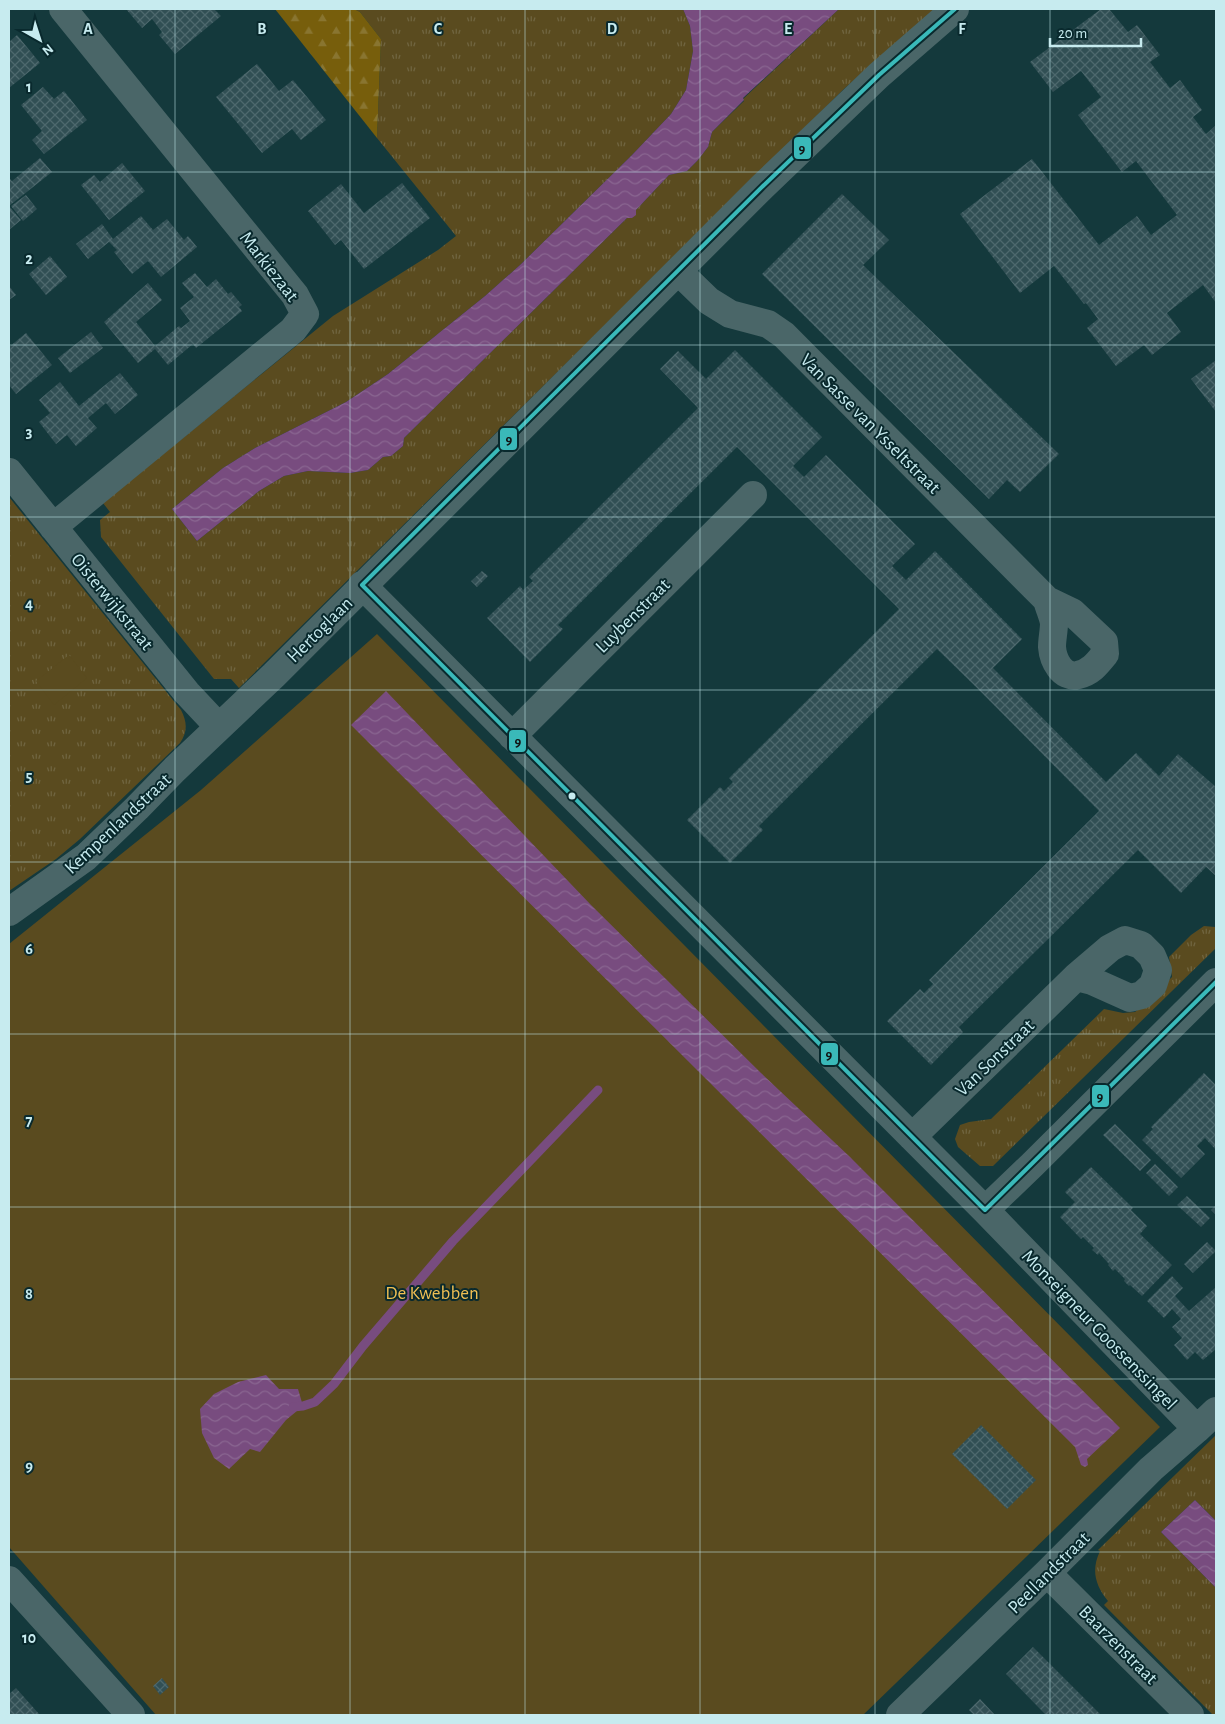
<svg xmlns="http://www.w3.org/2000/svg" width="1225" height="1724" font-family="'Alegreya Sans',sans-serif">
<defs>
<pattern id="grass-tufts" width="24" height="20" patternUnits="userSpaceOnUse" patternTransform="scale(1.25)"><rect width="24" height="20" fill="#5a4b1f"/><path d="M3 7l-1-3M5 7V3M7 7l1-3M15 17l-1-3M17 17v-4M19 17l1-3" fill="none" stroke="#706540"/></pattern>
<pattern id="forest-firs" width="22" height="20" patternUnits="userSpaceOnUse" patternTransform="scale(1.25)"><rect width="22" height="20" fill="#775e0c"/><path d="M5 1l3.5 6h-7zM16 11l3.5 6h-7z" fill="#897530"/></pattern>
<pattern id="water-waves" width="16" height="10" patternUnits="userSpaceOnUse" patternTransform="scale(1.25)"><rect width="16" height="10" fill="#784c7f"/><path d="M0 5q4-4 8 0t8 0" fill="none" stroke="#8a6691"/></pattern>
<pattern id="building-cross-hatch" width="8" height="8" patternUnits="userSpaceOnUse" patternTransform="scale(1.25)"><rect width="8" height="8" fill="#314f54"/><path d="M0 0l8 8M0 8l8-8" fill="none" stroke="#4d686d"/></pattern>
</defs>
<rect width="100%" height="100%" fill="#14393c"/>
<path fill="url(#grass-tufts)" d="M 354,9 L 683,9 L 690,26 L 693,51 L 686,90 L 671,114 L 632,155 L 520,265 L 485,296 L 388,374 L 346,402 L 255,448 L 223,468 L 172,509 L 197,541 L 259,491 L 284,476 L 308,471 L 350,473 L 368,470 L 383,457 L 391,456 L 403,446 L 404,438 L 627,218 L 632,218 L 636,210 L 669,175 L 687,171 L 698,160 L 708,147 L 712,132 L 744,101 L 743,99 L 839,9 L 935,9 L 845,88 L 754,177 L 239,688 L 231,679 L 214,679 L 101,537 L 100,520 L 110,512 L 103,503 L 333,316 L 438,250 L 456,236 L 377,138 L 381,39 L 360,12 Z
M 9,497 L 181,710 C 187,722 188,731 180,743 L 80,839 L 56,859 L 9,891 Z
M 1204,926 L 1215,927 L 1216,948 L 993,1166 L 980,1166 L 958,1147 L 955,1139 L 960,1125 L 969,1122 L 991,1119 L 1104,1009 L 1123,1013 L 1135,1012 L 1172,977 L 1169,957 L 1191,935 Z
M 1216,1435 L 1216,1521 L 1195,1500 L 1161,1532 L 1216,1588 L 1216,1715 L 1213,1715 L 1104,1605 L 1108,1601 C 1095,1585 1091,1570 1100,1551 L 1098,1550 Z"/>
<path fill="url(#forest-firs)" d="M 275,9 L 354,9 L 360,12 L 381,39 L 377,138 Z"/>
<path fill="#5a4b1f" d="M 377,634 L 1160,1427 L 863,1715 L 156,1715 L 9,1547 L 9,944 L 201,790 Z
M 69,655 L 87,678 L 54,705 L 36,681 Z"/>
<path fill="url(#water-waves)" d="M 683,9 L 839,9 L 743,98 L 744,100 L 712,132 L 708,147 L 698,160 L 687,171 L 669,175 L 636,210 L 636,215 L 632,218 L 627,218 L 404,438 L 403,446 L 391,456 L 383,457 L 368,470 L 350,473 L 308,471 L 284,476 L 259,491 L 197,541 L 172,509 L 223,468 L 255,448 L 346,402 L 388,374 L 485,296 L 520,265 L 632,155 L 671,114 L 686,90 L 693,51 L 690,26 Z
M 386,691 L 591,905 L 761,1073 L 850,1157 L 1120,1428 L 1087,1459 L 1088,1465 L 1085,1467 L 1081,1465 L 1075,1447 L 351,725 Z
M 266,1375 L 279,1389 L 298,1389 L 303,1406 L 286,1420 L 260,1452 L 250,1449 L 229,1469 L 214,1458 L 202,1433 L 200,1409 L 214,1394 L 238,1382 Z
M 1195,1500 L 1216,1521 L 1216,1588 L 1161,1532 Z"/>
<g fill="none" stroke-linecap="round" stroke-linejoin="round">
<path stroke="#784c7f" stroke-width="9" d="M 293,1407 L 303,1406 L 315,1402 L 334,1384 L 363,1346 L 453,1241 L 598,1090"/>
</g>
<path fill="url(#building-cross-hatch)" d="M 126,9 L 214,9 L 221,16 L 175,54 L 159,35 L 162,32 L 152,19 L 142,28 Z
M 1101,9 L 1109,9 L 1128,32 L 1137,25 L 1160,55 L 1150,62 L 1170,88 L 1180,80 L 1202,110 L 1193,117 L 1206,134 L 1215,126 L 1216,128 L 1216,303 L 1203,285 L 1167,313 L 1181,332 L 1152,355 L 1144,345 L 1116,366 L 1087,328 L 1098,319 L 1086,303 L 1084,304 L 1054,266 L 1020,293 L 960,214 L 1032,159 L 1099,245 L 1137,216 L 1151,235 L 1177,215 L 1136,161 L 1122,172 L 1078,115 L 1101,97 L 1081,71 L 1053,92 L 1030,62 Z
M 17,35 L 40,63 L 9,88 L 9,42 Z
M 257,64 L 279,91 L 293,80 L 326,120 L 301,140 L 292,129 L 262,153 L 216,97 Z
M 43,87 L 54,99 L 64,91 L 87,120 L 44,154 L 32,140 L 42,131 L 21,105 Z
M 40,158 L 52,172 L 9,206 L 21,220 L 9,230 L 9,178 L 12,181 Z
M 122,163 L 145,191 L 109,220 L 81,185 L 94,175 L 100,182 Z
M 402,183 L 430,218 L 364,269 L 341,240 L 335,245 L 308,211 L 341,184 L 364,213 Z
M 842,194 L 889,240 L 863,265 L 1059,454 L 1020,492 L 1007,480 L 989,499 L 762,274 Z
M 26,195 L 37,209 L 23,221 L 11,206 Z
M 141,216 L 153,230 L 167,219 L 184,240 L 188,236 L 197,247 L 161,277 L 148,261 L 132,274 L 114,252 L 117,250 L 109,242 L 88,259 L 76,244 L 102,224 L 113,239 Z
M 50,256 L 67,277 L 46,295 L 29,274 Z
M 195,273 L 207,287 L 216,279 L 228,294 L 231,292 L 242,305 L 239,307 L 242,311 L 196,348 L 193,344 L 168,365 L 155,349 L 138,363 L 104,322 L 148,283 L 162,300 L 136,322 L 155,346 L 179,326 L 181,328 L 190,321 L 180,308 L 194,297 L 182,283 Z
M 9,286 L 16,295 L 9,300 Z
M 91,332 L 103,348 L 70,373 L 58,358 Z
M 26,333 L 52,365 L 16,394 L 9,385 L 9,347 Z
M 735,350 L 822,437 L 793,466 L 804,477 L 826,455 L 915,544 L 892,566 L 906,580 L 935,551 L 1022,639 L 993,668 L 1106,782 L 1136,753 L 1159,776 L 1178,754 L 1216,787 L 1216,876 L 1206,867 L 1181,893 L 1138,850 L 959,1027 L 963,1032 L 931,1065 L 887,1021 L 920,989 L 924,993 L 933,984 L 929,980 L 1099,811 L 975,686 L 937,649 L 759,826 L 763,830 L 730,863 L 687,820 L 720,787 L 724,791 L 733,782 L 729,778 L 899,609 L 737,447 L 558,625 L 563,629 L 530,662 L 487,618 L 520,586 L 523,590 L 533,581 L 529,577 L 698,408 L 660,369 L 678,351 L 706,379 Z
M 1216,360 L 1216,412 L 1191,379 Z
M 120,373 L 138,395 L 115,414 L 106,403 L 88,418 L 97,428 L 76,446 L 67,435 L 56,444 L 39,422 L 50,413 L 39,400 L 60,382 L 79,406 Z
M 482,571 L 488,576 L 477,587 L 471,581 Z
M 1204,1073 L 1216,1085 L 1216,1150 L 1205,1138 L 1197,1146 L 1205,1154 L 1181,1178 L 1142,1140 L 1153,1129 L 1151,1127 Z
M 1115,1124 L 1151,1160 L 1140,1171 L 1103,1135 Z
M 1155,1164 L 1178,1187 L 1169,1196 L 1146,1173 Z
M 1091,1167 L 1133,1208 L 1131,1210 L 1147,1226 L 1140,1234 L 1172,1265 L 1142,1296 L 1130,1285 L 1129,1286 L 1124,1281 L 1125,1279 L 1115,1269 L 1113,1271 L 1108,1265 L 1109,1264 L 1099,1253 L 1098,1255 L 1092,1250 L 1094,1248 L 1083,1237 L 1081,1239 L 1060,1217 L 1075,1202 L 1065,1192 Z
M 1187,1196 L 1210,1218 L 1201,1227 L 1177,1205 Z
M 1216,1205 L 1216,1215 L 1211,1210 Z
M 1207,1242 L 1216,1251 L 1193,1273 L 1184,1264 Z
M 1172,1276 L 1183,1288 L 1175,1296 L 1189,1311 L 1216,1287 L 1216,1349 L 1203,1360 L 1195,1352 L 1187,1360 L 1174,1345 L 1182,1338 L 1172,1327 L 1181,1319 L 1172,1309 L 1164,1318 L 1147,1301 Z
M 981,1425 L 1036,1480 L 1007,1509 L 952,1454 Z
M 1033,1647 L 1101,1715 L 1046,1715 L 1006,1674 Z
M 162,1678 L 169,1687 L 160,1695 L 153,1686 Z
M 16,1688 L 39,1714 L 37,1715 L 9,1715 L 9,1694 Z
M 980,1699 L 995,1715 L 974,1715 L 969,1710 Z"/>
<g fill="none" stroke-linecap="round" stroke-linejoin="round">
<path stroke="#4a6668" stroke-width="28" d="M 678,271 L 709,301 L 730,314 L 768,324 L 784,335 L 1047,600 L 1072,612 L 1104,642 L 1105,654 C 1097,664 1091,672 1078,675 C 1062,679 1053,660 1052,647 C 1052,639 1054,631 1054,623 C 1053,616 1049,608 1047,600
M 9,472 L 187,693 L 219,727
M 53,527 L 293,330 L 305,314 L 295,295 L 63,9
M 362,585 L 985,1210 L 1197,1429 L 1216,1411
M 512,736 L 753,495
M 9,912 L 86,857 L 137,808 L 175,769 L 274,675 L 763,186 L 879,75 L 955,9
M 912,1137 L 1076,977 L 1092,981 L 1130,998 L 1142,995 L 1153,985 L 1158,970 L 1152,956 L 1141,945 L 1125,940 L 1110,948 L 1076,977
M 985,1210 L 1032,1165 L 1216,982
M 1047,1573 L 1190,1715
M 9,1580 L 131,1715
M 900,1715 L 1047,1573 L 1151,1469 L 1197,1429"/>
<defs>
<path id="bus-1" d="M 362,585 L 985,1210
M 362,585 L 763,186 L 879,75 L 955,9
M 985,1210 L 1216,982"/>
</defs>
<use href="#bus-1" stroke="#09292d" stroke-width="8"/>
<use href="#bus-1" stroke="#3ab9b9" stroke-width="4"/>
</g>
<path fill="none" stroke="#c7ebef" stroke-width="1" stroke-opacity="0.55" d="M 175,9 L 175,1715M 350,9 L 350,1715M 525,9 L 525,1715M 700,9 L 700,1715M 875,9 L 875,1715M 1050,9 L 1050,1715M 9,172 L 1216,172M 9,345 L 1216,345M 9,517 L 1216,517M 9,690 L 1216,690M 9,862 L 1216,862M 9,1034 L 1216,1034M 9,1207 L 1216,1207M 9,1379 L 1216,1379M 9,1552 L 1216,1552"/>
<circle fill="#c7ebef" stroke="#09292d" stroke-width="2" cx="572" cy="796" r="4.5"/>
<g text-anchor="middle" stroke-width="4" stroke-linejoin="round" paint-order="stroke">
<g font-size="19" fill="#c7ebef" stroke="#09292d">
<text transform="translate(270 266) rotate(52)" y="7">Markiezaat</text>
<text transform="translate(871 423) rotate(45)" y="7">Van Sasse van Ysseltstraat</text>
<text transform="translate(113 601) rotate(51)" y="7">Oisterwijkstraat</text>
<text transform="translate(632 615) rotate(-45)" y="7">Luybenstraat</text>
<text transform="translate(319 629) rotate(-45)" y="7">Hertoglaan</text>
<text transform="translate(117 823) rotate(-43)" y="7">Kempenlandstraat</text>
<text transform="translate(994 1057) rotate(-44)" y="7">Van Sonstraat</text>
<text transform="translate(1100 1329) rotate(46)" y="7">Monseigneur Goossenssingel</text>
<text transform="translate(1048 1572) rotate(-45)" y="7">Peellandstraat</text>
<text transform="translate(1119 1644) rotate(45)" y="7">Baarzenstraat</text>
</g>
<g font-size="19" fill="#efbf53" stroke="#09292d">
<text x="432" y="1299">De Kwebben</text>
</g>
</g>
<g font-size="16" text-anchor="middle" font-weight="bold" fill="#c7ebef" stroke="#09292d" stroke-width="4" stroke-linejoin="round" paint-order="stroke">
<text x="88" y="34">A</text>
<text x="262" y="34">B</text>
<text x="438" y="34">C</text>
<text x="612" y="34">D</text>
<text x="788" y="34">E</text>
<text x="962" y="34">F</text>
<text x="29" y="92">1</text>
<text x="29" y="264">2</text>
<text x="29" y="437">3</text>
<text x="29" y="609">4</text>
<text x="29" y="781">5</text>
<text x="29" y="954">6</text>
<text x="29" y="1126">7</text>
<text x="29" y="1299">8</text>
<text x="29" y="1471">9</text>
<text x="29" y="1643">10</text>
</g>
<g stroke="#09292d" stroke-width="2">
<rect x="793" y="136" width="19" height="24" rx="5" fill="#3ab9b9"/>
<rect x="499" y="427" width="19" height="24" rx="5" fill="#3ab9b9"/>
<rect x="508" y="729" width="19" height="24" rx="5" fill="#3ab9b9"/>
<rect x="820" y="1042" width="19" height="24" rx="5" fill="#3ab9b9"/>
<rect x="1091" y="1084" width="19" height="24" rx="5" fill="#3ab9b9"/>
</g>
<g font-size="14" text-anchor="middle" font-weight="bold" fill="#111">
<text x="802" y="153">9</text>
<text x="509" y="444">9</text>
<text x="518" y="746">9</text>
<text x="829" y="1059">9</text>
<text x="1100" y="1101">9</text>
</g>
<rect width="1225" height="1724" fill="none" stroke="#c7ebef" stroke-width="20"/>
<g transform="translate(40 40) rotate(141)" stroke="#09292d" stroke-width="4" paint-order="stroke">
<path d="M0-4L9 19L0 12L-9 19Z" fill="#c7ebef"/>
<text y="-8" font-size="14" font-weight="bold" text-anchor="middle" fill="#c7ebef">N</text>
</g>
<path d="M1050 38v8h91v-8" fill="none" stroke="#c7ebef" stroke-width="2.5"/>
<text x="1058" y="38" font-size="15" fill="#c7ebef" stroke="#09292d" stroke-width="4" paint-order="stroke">20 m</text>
</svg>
